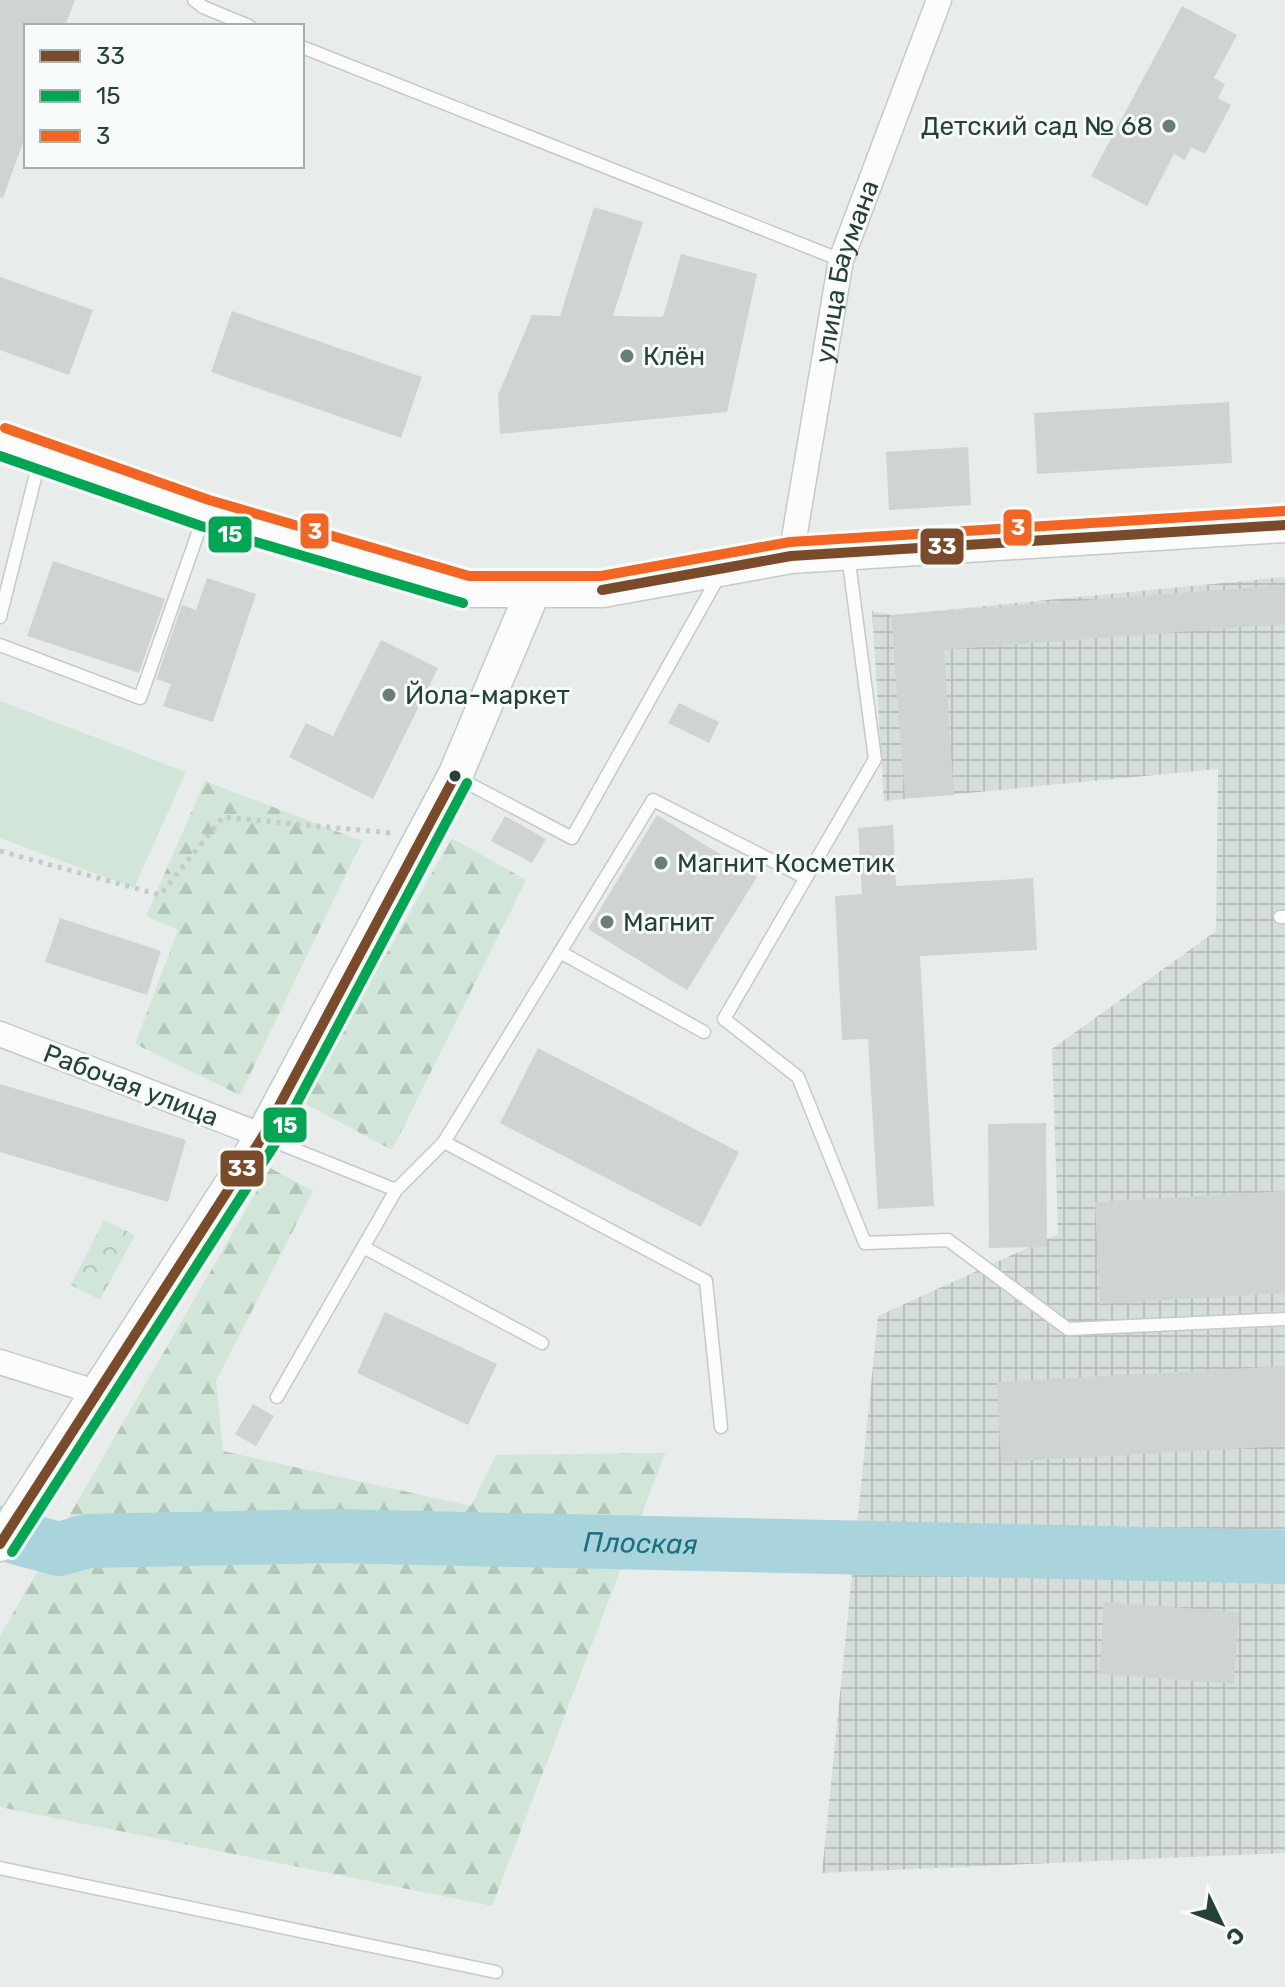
<svg xmlns="http://www.w3.org/2000/svg" width="1285" height="1987" font-family="Rubik,sans-serif">
<defs>
<pattern id="industrial-grid" width="8" height="8" patternUnits="userSpaceOnUse" patternTransform="scale(2)"><rect width="8" height="8" fill="#d6dedb"/><path d="M0 4h8M4 0v8" fill="none" stroke="#b8c0bd"/></pattern>
<pattern id="forest-firs" width="22" height="20" patternUnits="userSpaceOnUse" patternTransform="scale(2)"><rect width="22" height="20" fill="#d1e6d8"/><path d="M5 1l3.5 6h-7zM16 11l3.5 6h-7z" fill="#b3c6ba"/></pattern>
<pattern id="park-crowns" width="20" height="18" patternUnits="userSpaceOnUse" patternTransform="scale(2)"><rect width="20" height="18" fill="#d1e6d8"/><path d="M2 6a3 3 0 1 1 6 0M12 15a3 3 0 1 1 6 0" fill="none" stroke="#b3c6ba"/></pattern>
</defs>
<rect width="100%" height="100%" fill="#e8edeb"/>
<path fill="url(#industrial-grid)" d="M 1285,577 L 1285,1853 L 822,1873 L 878,1316 L 1058,1234 L 1052,1049 L 1216,931 L 1218,769 L 884,801 L 872,611 L 892,615 Z"/>
<path fill="#d1e6d8" d="M 0,701 L 186,772 L 134,888 L 0,838 Z"/>
<path fill="url(#forest-firs)" d="M 205,781 L 362,841 L 240,1095 L 135,1044 L 178,930 L 146,916 Z
M 452,838 L 526,880 L 392,1150 L 302,1102 Z
M 270,1168 L 313,1191 L 216,1381 L 223,1451 L 471,1506 L 496,1455 L 665,1453 L 492,1906 L 0,1807 L 0,1636 Z"/>
<path fill="url(#park-crowns)" d="M 104,1220 L 135,1235 L 100,1300 L 71,1285 Z"/>
<g fill="none" stroke-linecap="round" stroke-linejoin="round">
<path stroke="#a9d4db" stroke-width="54" id="s1" d="M 0,1533 L 59,1549 L 88,1541 L 334,1536 L 1285,1557"/>
</g>
<path fill="#cfd4d2" d="M 0,0 L 75,0 L 65,26 L 26,26 L 26,134 L 3,198 L 0,197 Z
M 1182,6 L 1237,35 L 1214,78 L 1225,84 L 1218,98 L 1231,105 L 1205,154 L 1191,147 L 1185,160 L 1174,154 L 1147,206 L 1091,176 Z
M 594,207 L 643,222 L 613,316 L 663,317 L 681,254 L 757,274 L 727,412 L 500,434 L 498,395 L 532,315 L 560,316 Z
M 0,277 L 93,310 L 69,375 L 0,350 Z
M 232,311 L 422,377 L 401,438 L 211,372 Z
M 1229,402 L 1232,463 L 1037,474 L 1034,413 Z
M 968,447 L 971,505 L 889,510 L 886,452 Z
M 53,561 L 165,599 L 139,673 L 27,636 Z
M 207,578 L 256,594 L 213,722 L 163,706 L 171,684 L 156,679 L 182,605 L 196,610 Z
M 1285,585 L 1285,624 L 944,650 L 954,795 L 905,798 L 891,615 Z
M 381,640 L 438,668 L 373,799 L 289,757 L 306,723 L 333,736 Z
M 679,703 L 719,722 L 709,743 L 668,723 Z
M 657,815 L 757,877 L 687,990 L 588,929 Z
M 505,816 L 546,839 L 532,863 L 491,841 Z
M 893,825 L 896,886 L 1033,878 L 1037,950 L 920,956 L 934,1206 L 878,1209 L 868,1039 L 842,1040 L 835,896 L 862,894 L 858,828 Z
M 60,918 L 161,951 L 147,995 L 45,962 Z
M 538,1048 L 739,1152 L 701,1227 L 500,1123 Z
M 0,1084 L 186,1140 L 168,1202 L 0,1152 Z
M 1046,1123 L 1047,1247 L 989,1248 L 988,1124 Z
M 1285,1191 L 1285,1293 L 1100,1304 L 1095,1202 Z
M 385,1312 L 497,1364 L 468,1425 L 357,1373 Z
M 1285,1366 L 1285,1446 L 1001,1462 L 997,1382 Z
M 253,1404 L 274,1416 L 256,1446 L 235,1434 Z
M 1104,1602 L 1239,1612 L 1234,1684 L 1099,1674 Z"/>
<g fill="none" stroke-linecap="round" stroke-linejoin="round">
<defs>
<path id="lane" d="M 194,0 L 203,7 L 249,26
M 302,47 L 841,260
M 848,555 L 875,759 L 724,1019 L 798,1077 L 865,1243 L 948,1240 L 1068,1329 L 1285,1319
M 0,617 L 40,458
M 0,645 L 140,698 L 204,516
M 456,777 L 572,838 L 720,574
M 1280,917 L 1285,917
M 560,952 L 704,1032
M 266,1138 L 396,1190 L 444,1142 L 653,800 L 806,878
M 444,1142 L 706,1281 L 721,1427
M 363,1247 L 542,1343
M 277,1397 L 396,1190
M 0,1868 L 496,1972"/>
<g id="street">
<path id="s2" d="M 791,556 L 841,260 L 939,0"/>
<path d="M 0,1034 L 263,1136"/>
<path d="M 0,1362 L 95,1392"/>
</g>
<path id="secondary" d="M 0,441 L 205,513 L 467,590 L 602,590 L 791,556 L 1285,525
M 0,1544 L 263,1136 L 455,776 L 534,589"/>
</defs>
<use href="#lane" stroke="#c5cac8" stroke-width="15"/>
<use href="#street" stroke="#c5cac8" stroke-width="27"/>
<use href="#secondary" stroke="#c3cbc8" stroke-width="37"/>
<path stroke="#c3ccca" stroke-width="5" stroke-dasharray="4 6" stroke-linecap="butt" d="M 0,851 L 160,895 L 223,817 L 391,833"/>
<use href="#lane" stroke="#fcfcfc" stroke-width="12"/>
<use href="#street" stroke="#fcfcfc" stroke-width="24"/>
<use href="#secondary" stroke="#fcfcfc" stroke-width="34"/>
<defs>
<path id="bus-1" d="M 602,590 L 791,556 L 1285,525
M 0,1544 L 263,1136 L 455,776"/>
<path id="bus-2" d="M 0,456 L 201,526 L 463,603
M 12,1552 L 275,1144 L 467,783"/>
<path id="bus-3" d="M 5,428 L 209,500 L 469,576 L 601,576 L 790,542 L 1284,511"/>
</defs>
<use href="#bus-1" stroke="#f7fbf9" stroke-width="16"/>
<use href="#bus-2" stroke="#f7fbf9" stroke-width="16"/>
<use href="#bus-3" stroke="#f7fbf9" stroke-width="16"/>
<use href="#bus-1" stroke="#7a4b2a" stroke-width="10"/>
<use href="#bus-2" stroke="#00a651" stroke-width="10"/>
<use href="#bus-3" stroke="#f26522" stroke-width="10"/>
</g>
<g fill="#697e78" stroke="#f7fbf9" stroke-width="3">
<circle cx="1169" cy="126" r="8"/>
<circle cx="627" cy="356" r="8"/>
<circle cx="389" cy="695" r="8"/>
<circle cx="661" cy="863" r="8"/>
<circle cx="607" cy="922" r="8"/>
</g>
<circle fill="#24423a" stroke="#f7fbf9" stroke-width="3" cx="455" cy="776" r="7"/>
<g text-anchor="middle" stroke-width="6" stroke-linejoin="round" paint-order="stroke">
<g font-size="26" fill="#24423a" stroke="#f7fbf9" text-anchor="start">
<text x="1153" y="135" text-anchor="end">Детский сад № 68</text>
<text x="643" y="365">Клён</text>
<text x="405" y="704">Йола-маркет</text>
<text x="677" y="872">Магнит Косметик</text>
<text x="623" y="931">Магнит</text>
</g>
<g font-size="26" fill="#24423a" stroke="#f7fbf9">
<text dy="9" stroke="none"><textPath href="#s2" startOffset="290">улица Баумана</textPath></text>
<text transform="translate(131 1085) rotate(21)" y="9">Рабочая улица</text>
</g>
<g font-size="28" font-style="italic" fill="#1c6f80" stroke="#f7fbf9">
<text dy="10" stroke="none"><textPath href="#s1" startOffset="644">Плоская</textPath></text>
</g>
</g>
<g stroke="#f7fbf9" stroke-width="3">
<rect x="1002" y="508" width="31" height="39" rx="8" fill="#f26522"/>
<rect x="299" y="512" width="31" height="38" rx="8" fill="#f26522"/>
<rect x="207" y="515" width="46" height="39" rx="8" fill="#00a651"/>
<rect x="919" y="527" width="46" height="39" rx="8" fill="#7a4b2a"/>
<rect x="262" y="1106" width="46" height="38" rx="8" fill="#00a651"/>
<rect x="219" y="1149" width="46" height="39" rx="8" fill="#7a4b2a"/>
</g>
<g font-size="22" text-anchor="middle" font-weight="bold" fill="#fff">
<text x="1018" y="535">3</text>
<text x="315" y="539">3</text>
<text x="230" y="542">15</text>
<text x="942" y="554">33</text>
<text x="285" y="1133">15</text>
<text x="242" y="1176">33</text>
</g>
<rect x="24" y="24" width="280" height="144" fill="#f7fbf9" stroke="#a3b1ad" stroke-width="2"/>
<rect x="40" y="50" width="40" height="12" fill="#7a4b2a" stroke="#a3b1ad" stroke-width="2"/>
<text x="96" y="64" font-size="24" fill="#24423a">33</text>
<rect x="40" y="90" width="40" height="12" fill="#00a651" stroke="#a3b1ad" stroke-width="2"/>
<text x="96" y="104" font-size="24" fill="#24423a">15</text>
<rect x="40" y="130" width="40" height="12" fill="#f26522" stroke="#a3b1ad" stroke-width="2"/>
<text x="96" y="144" font-size="24" fill="#24423a">3</text>
<g transform="translate(1221 1923) rotate(133)" stroke="#f7fbf9" stroke-width="6" paint-order="stroke">
<path d="M0-6L14 30L0 20L-14 30Z" fill="#24423a"/>
<text y="-12" font-size="22" font-weight="bold" text-anchor="middle" fill="#24423a">С</text>
</g>
</svg>
